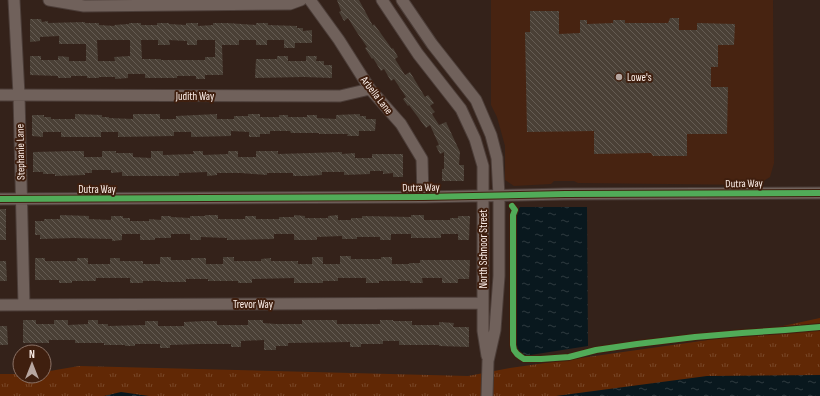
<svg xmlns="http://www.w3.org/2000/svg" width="820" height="396" font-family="'Sofia Sans Condensed',sans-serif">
<defs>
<pattern id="grass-tufts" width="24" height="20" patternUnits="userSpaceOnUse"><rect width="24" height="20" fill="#612805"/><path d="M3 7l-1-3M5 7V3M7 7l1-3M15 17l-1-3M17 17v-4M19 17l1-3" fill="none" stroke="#794829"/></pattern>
<pattern id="water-ripples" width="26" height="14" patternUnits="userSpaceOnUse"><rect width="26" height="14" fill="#09181e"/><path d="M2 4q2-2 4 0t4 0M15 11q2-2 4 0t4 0" fill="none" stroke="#2e3a3f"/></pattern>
<pattern id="building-back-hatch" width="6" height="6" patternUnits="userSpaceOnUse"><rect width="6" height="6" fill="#4a4036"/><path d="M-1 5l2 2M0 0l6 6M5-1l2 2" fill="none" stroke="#655c53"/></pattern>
</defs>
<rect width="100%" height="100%" fill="#34221a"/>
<path fill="#472311" d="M 491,0 L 773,0 L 774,163 L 770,177 L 757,185 L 578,183 L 574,181 L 554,181 L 551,184 L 514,186 L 505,180 L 505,146 L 497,117 L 491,105 Z"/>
<path fill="url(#grass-tufts)" d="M 820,318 L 820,396 L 0,396 L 0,374 L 20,374 L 20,376 L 44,376 L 44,372 L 79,366 L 468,376 L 510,368 L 736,336 Z"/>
<path fill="url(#water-ripples)" d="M 520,207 L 587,207 L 588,346 L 524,356 L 518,352 L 515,346 L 515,214 Z
M 820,375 L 820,396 L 556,396 L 707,376 Z
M 121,392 L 149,396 L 104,396 Z"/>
<path fill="url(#building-back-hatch)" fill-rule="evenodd" d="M 337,0 L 359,0 L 373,26 L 374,24 L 392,49 L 393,48 L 398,57 L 395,59 L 405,75 L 410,72 L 425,97 L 428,95 L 434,103 L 430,106 L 435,112 L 432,114 L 439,125 L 446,122 L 460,152 L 459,165 L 464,165 L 464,181 L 442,181 L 442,169 L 444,169 L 444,152 L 440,154 L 436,146 L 439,145 L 430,125 L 426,128 L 409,105 L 408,106 L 403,99 L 406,97 L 394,79 L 391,81 L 384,69 L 381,71 L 373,58 L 372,59 L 365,48 L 367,47 L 356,31 L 348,18 L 344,21 L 339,12 L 341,11 Z
M 530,11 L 559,11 L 559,34 L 580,33 L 580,20 L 587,20 L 587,24 L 613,23 L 613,20 L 625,20 L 625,23 L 668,23 L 670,18 L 679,18 L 679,30 L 697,30 L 697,23 L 735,24 L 734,45 L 718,45 L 718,67 L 711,67 L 711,87 L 728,87 L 727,134 L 687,134 L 687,156 L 653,156 L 651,153 L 594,154 L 594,131 L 527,132 L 525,32 L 530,32 Z
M 30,19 L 41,19 L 42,22 L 48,21 L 48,23 L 85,22 L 85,23 L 99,23 L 99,25 L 115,26 L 114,25 L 129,24 L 129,23 L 141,23 L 141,25 L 157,25 L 157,23 L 169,23 L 169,24 L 186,25 L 186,23 L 198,23 L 198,26 L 213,25 L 213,23 L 227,23 L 256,25 L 256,23 L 268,23 L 268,25 L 297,26 L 297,28 L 303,28 L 303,31 L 312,30 L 312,43 L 295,43 L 295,48 L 284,48 L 284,40 L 267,40 L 267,45 L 256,45 L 256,40 L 239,40 L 239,45 L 222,45 L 223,75 L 205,75 L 205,79 L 196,79 L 196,76 L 177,76 L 177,78 L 145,78 L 145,74 L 128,74 L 128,78 L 115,79 L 115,77 L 99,77 L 99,78 L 87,78 L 87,76 L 71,76 L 71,78 L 58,78 L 58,76 L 30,75 L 30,56 L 41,56 L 41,60 L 58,60 L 58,56 L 69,57 L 69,61 L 86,61 L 86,44 L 59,44 L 59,36 L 40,37 L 40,41 L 30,42 ZM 97,40 L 130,40 L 130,56 L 114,57 L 115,61 L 98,61 ZM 141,40 L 158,40 L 158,45 L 170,45 L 169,40 L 187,41 L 187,45 L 197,45 L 197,40 L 215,40 L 215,57 L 205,57 L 205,60 L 161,60 L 161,59 L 142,59 Z
M 277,56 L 288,56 L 288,61 L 306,61 L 306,56 L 317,56 L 316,61 L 324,61 L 324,65 L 332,65 L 332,78 L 304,77 L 255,78 L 256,59 L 277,59 Z
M 75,114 L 102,115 L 102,117 L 109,117 L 109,118 L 133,119 L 133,114 L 160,114 L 160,119 L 176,119 L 176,116 L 217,114 L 217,119 L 234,119 L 234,116 L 248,116 L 248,114 L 260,114 L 260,117 L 279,117 L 279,115 L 288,115 L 288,117 L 307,117 L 307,115 L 317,115 L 317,118 L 336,119 L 336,115 L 360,114 L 360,116 L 366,116 L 366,119 L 376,119 L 375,131 L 359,131 L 359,136 L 347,136 L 348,134 L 319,134 L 319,133 L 291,133 L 290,131 L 270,131 L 270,134 L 260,134 L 260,137 L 249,137 L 249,132 L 231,131 L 231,136 L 191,137 L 191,132 L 174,132 L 174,136 L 118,137 L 118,132 L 101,132 L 101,137 L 61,137 L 61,132 L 43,132 L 43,137 L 32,136 L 32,115 L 44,115 L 44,117 L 51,117 L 51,119 L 75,119 Z
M 73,151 L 84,151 L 84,157 L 102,157 L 102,151 L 116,151 L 116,153 L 133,153 L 133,157 L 151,158 L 151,151 L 163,151 L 163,155 L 194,154 L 193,151 L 203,151 L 203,155 L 228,154 L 228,151 L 238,151 L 238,157 L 256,157 L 256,151 L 278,151 L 278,154 L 342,152 L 342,154 L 355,153 L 355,158 L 372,158 L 372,154 L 403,154 L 403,177 L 393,177 L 393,173 L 383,174 L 383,171 L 370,171 L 370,174 L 344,175 L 344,172 L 322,172 L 322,175 L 306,176 L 293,176 L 293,173 L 267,173 L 267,175 L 241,173 L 217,173 L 217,175 L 207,176 L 207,172 L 179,173 L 179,176 L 122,176 L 122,172 L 111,173 L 111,170 L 92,170 L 92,173 L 85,173 L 85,175 L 55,176 L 55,174 L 43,174 L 43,172 L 33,172 L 33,152 Z
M 0,209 L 6,209 L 6,240 L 0,240 Z
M 60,215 L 89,216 L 89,219 L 111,220 L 111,216 L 123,216 L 123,218 L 130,218 L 130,221 L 149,221 L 149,219 L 161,220 L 161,216 L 171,216 L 171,217 L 190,218 L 190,216 L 205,216 L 205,215 L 218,215 L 218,219 L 245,219 L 245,216 L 256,216 L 256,219 L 279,219 L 279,217 L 294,217 L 294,215 L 305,216 L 305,218 L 328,218 L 328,216 L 338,215 L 338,220 L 351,220 L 351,218 L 362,218 L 362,216 L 411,217 L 411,215 L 424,215 L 424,220 L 450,220 L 450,218 L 458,218 L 458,216 L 470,216 L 469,240 L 458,240 L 458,234 L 441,234 L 441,238 L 411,238 L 411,234 L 391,234 L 391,240 L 380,240 L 380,237 L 357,237 L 357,239 L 342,239 L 342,236 L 317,237 L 317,240 L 294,240 L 294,234 L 274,234 L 274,239 L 227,240 L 227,238 L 201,237 L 201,240 L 190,240 L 190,234 L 171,234 L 171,238 L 155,238 L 155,240 L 140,240 L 140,234 L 122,234 L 122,240 L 112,241 L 112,239 L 73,238 L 40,239 L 40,235 L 35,235 L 35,221 L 44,221 L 44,219 L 60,219 Z
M 340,256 L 351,256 L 351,259 L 381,259 L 381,257 L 392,257 L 392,264 L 409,264 L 409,263 L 420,263 L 420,260 L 470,260 L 469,279 L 458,279 L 458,283 L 442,283 L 442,278 L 422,278 L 423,283 L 410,283 L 410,281 L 379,281 L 379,283 L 366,283 L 366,278 L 338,278 L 338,281 L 323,281 L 323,283 L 294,283 L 294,278 L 252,279 L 252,283 L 238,283 L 238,281 L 208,281 L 208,279 L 186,279 L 186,282 L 161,282 L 161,281 L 143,281 L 143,283 L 130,283 L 130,278 L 96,278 L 96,281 L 72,281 L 72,283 L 59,283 L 59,280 L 35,280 L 35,258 L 45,258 L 45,261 L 77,261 L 77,258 L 88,258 L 88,264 L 110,264 L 110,258 L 120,258 L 120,261 L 143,261 L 143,264 L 160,264 L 160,257 L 171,257 L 171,260 L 191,260 L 191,258 L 206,258 L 206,264 L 223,264 L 223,257 L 234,257 L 234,261 L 261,261 L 261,259 L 271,258 L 271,261 L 298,261 L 298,264 L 312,264 L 312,257 L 323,257 L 323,264 L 340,264 Z
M 0,261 L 6,261 L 7,281 L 0,281 Z
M 23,320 L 36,320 L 36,324 L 54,324 L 54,320 L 68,320 L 68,325 L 88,324 L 88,320 L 98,320 L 98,324 L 108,324 L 108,326 L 145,325 L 145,321 L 158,321 L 158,326 L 184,326 L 184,322 L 204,321 L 217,321 L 217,325 L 248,325 L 248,320 L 263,320 L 263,323 L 276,324 L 302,324 L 302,320 L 337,320 L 337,324 L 380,324 L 380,320 L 393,320 L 393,321 L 412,321 L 412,325 L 439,325 L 439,322 L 454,323 L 453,327 L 469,327 L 469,347 L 439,346 L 439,345 L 399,345 L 399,341 L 383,341 L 383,344 L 361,344 L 361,347 L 350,347 L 350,342 L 288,343 L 288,346 L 276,346 L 276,350 L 264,350 L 264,340 L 241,341 L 241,347 L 231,347 L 231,344 L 198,344 L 170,345 L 170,348 L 160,348 L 160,344 L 135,344 L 135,346 L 125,346 L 125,345 L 104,345 L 104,343 L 75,343 L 75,340 L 49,340 L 49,343 L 23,343 Z
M 0,326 L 7,326 L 8,345 L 0,345 Z"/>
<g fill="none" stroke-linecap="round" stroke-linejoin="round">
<defs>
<path id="minor" d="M 14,0 L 19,95 L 24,305
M 49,0 L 84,6 L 290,4 L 301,0
M 310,0 L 339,40 L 370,89 L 401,124 L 422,159 L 423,197
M 382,0 L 418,54 L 461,109 L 475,139 L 483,166 L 483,331 L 487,356
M 402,0 L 432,44 L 476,100 L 491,135 L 497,158 L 499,196 L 499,276 L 495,330 L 488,361 L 487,396
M 0,95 L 340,96 L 370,89
M 0,199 L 423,197 L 565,194 L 820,193
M 0,305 L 483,303"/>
</defs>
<use href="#minor" stroke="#4c3e39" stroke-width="13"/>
<use href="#minor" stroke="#70615b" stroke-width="11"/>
<defs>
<path id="cycleway" d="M 0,199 L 423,197 L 565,194 L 820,193
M 512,206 L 515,210 L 513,215 L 513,345 L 514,350 L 517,354 L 521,357 L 524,359 L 541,359 L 569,357 L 596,350 L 637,344 L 695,337 L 742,333 L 785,330 L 820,327"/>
</defs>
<use href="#cycleway" stroke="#3f1f0f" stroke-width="8"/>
<use href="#cycleway" stroke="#51ab58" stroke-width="6"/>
</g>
<circle fill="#b7a7a1" stroke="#3f1f0f" stroke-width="1.5" cx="619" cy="77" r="4"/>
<g text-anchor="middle" stroke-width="4" stroke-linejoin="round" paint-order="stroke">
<g font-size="11" fill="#fdefe9" stroke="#3f1f0f" text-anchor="start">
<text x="627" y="81">Lowe's</text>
</g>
<g font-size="11" fill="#fdefe9" stroke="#3f1f0f">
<text transform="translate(377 95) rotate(52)" y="4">Arbella Lane</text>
<text x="195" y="100">Judith Way</text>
<text transform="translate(20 152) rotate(-91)" y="4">Stephanie Lane</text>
<text transform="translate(744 183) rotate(-1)" y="4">Dutra Way</text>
<text transform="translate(421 187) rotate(-1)" y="4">Dutra Way</text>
<text x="97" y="193">Dutra Way</text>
<text transform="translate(483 249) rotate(-90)" y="4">North Schnoor Street</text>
<text x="253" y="308">Trevor Way</text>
</g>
</g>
<g transform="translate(32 364)"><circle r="19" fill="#3f1f0f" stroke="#8b7266"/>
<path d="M0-3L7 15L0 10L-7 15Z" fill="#b7a7a1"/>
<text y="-6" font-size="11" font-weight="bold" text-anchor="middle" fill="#fdefe9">N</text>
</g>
</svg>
